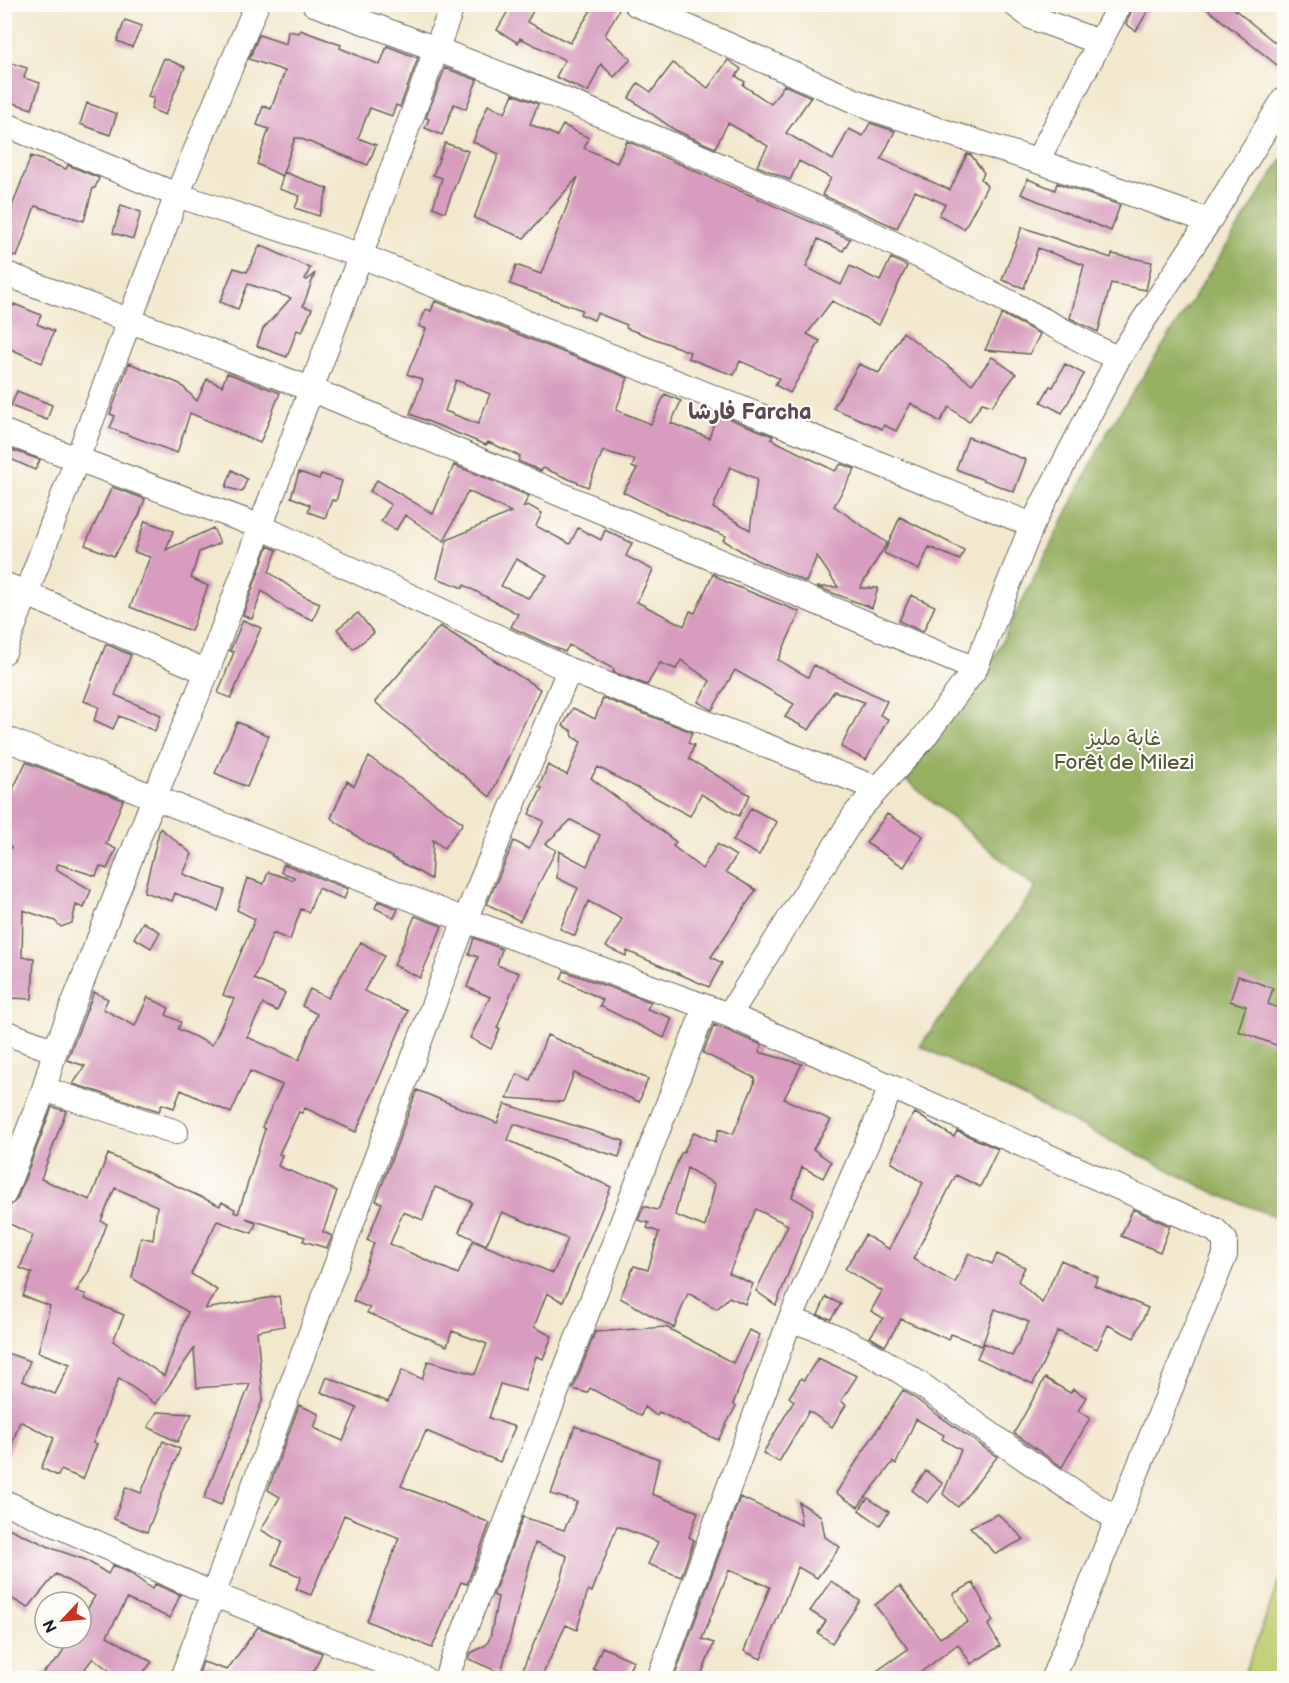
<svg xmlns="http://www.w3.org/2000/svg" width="1289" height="1683" font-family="'Balsamiq Sans','Playpen Sans Arabic',sans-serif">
<rect width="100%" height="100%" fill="#fdfcf7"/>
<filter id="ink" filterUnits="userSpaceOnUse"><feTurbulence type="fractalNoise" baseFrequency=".0167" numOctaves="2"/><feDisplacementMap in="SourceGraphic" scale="12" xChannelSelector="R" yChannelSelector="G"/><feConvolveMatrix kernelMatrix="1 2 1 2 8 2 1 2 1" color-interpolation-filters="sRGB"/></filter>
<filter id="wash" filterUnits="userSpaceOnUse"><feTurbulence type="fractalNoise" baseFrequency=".008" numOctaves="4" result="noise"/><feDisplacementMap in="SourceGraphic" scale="24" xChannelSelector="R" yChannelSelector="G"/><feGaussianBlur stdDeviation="1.35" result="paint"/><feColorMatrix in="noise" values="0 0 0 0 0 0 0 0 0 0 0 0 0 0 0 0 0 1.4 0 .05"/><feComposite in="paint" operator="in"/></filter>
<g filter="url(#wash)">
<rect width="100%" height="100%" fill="#f2e8ce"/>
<path fill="#becc6f" stroke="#6d7446" stroke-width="1.5" d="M 1284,1568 L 1284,1678 L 1243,1678 Z"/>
<path fill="#96b062" stroke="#59663f" stroke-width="1.5" d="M 1284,156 L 1284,1220 L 1217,1194 L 920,1046 L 1036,888 L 906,780 L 990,665 L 1108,431 Z"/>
<g id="blocks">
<path fill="#d79cbe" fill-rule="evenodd" d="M 512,4 L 521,4 L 533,11 L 527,22 L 570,43 L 595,4 L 622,4 L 605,35 L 631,59 L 614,77 L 601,64 L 588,92 L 556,77 L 565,60 L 520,38 L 518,43 L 497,30 Z
M 1134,4 L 1152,4 L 1136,31 L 1126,24 Z
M 1201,4 L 1228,4 L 1284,50 L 1284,57 L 1277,65 Z
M 125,20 L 142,26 L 132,47 L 117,41 Z
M 300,30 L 341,45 L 340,48 L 380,65 L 387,46 L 418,58 L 400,107 L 396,105 L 392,116 L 370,108 L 358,138 L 376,145 L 368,165 L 299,138 L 295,138 L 282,176 L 257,164 L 269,129 L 257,125 L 263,106 L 271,109 L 285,71 L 249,59 L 259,35 L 286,44 L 288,31 L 299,33 Z
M 164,58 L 185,67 L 165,115 L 151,109 L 154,98 L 148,96 Z
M 728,60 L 741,69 L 736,76 L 745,82 L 743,85 L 771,104 L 784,85 L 811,97 L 786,133 L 833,160 L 849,129 L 863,136 L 870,123 L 895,131 L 881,159 L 950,190 L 967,154 L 971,155 L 984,173 L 981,179 L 987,186 L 964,229 L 939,215 L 945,204 L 915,191 L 897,228 L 822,195 L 831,178 L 799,161 L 790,180 L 757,166 L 768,146 L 728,123 L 715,148 L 675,130 L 629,98 L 638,83 L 651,92 L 673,63 L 708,88 Z
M 4,61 L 27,68 L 24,78 L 40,83 L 32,109 L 4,100 Z
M 445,68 L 477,80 L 466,109 L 454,104 L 442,135 L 425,128 L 429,119 L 426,118 Z
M 513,94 L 538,104 L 530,124 L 557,136 L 563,125 L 589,138 L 584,148 L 617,163 L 627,141 L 850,239 L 843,251 L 818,239 L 806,267 L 841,285 L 850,266 L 880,281 L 891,258 L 907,266 L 879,325 L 832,301 L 807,334 L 820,341 L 790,393 L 775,385 L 779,378 L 740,361 L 734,375 L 711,367 L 688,358 L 690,352 L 626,328 L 627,325 L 597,313 L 594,320 L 580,314 L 582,310 L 510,284 L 516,265 L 541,274 L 578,177 L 524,238 L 474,218 L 499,154 L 473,142 L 488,105 L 505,113 Z
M 87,103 L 117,114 L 110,135 L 80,124 Z
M 445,143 L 468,151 L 445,212 L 433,207 L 442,178 L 433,175 Z
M 31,156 L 66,169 L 68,165 L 99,178 L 95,188 L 93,188 L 84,221 L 35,206 L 17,257 L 4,252 L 4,215 L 8,217 Z
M 284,172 L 328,189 L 319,216 L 295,208 L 300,196 L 279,189 Z
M 1028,179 L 1055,190 L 1057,183 L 1120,205 L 1111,231 L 1021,194 Z
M 121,205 L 141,212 L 133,239 L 113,233 Z
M 1022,227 L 1111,258 L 1112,254 L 1152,262 L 1146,290 L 1111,283 L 1098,332 L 1070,318 L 1084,265 L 1038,248 L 1024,288 L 1002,280 Z
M 260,245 L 310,268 L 305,279 L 307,280 L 315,273 L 303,306 L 312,309 L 302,332 L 297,330 L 287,357 L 257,346 L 263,329 L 291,298 L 248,284 L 238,309 L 220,302 L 234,268 L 247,272 Z
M 435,301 L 628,378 L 616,410 L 651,424 L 665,394 L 681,401 L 671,423 L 709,438 L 717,414 L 773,436 L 771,439 L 835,471 L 841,464 L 855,469 L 834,506 L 887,543 L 860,588 L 878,588 L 872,608 L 817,587 L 838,587 L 817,556 L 806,582 L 756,560 L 723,540 L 726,536 L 667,514 L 623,492 L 637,469 L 632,467 L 635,460 L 603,451 L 588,487 L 543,468 L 541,471 L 518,461 L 520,456 L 488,442 L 486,445 L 410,414 L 423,380 L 407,374 L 426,329 L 419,326 L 426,309 L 431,311 ZM 456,380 L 490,394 L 478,424 L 445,411 ZM 730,467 L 757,479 L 750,530 L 713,508 Z
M 14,304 L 41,315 L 37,324 L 54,331 L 42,363 L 4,346 L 4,314 L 9,316 Z
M 1002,314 L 1040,334 L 1030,354 L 985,350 Z
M 903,332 L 972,384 L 992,357 L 1016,374 L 992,406 L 982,403 L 969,422 L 949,407 L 940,422 L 911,403 L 896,431 L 884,425 L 882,429 L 833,408 L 859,364 L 879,373 Z
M 129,363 L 180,384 L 197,401 L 207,379 L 222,386 L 227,373 L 280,393 L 260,443 L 190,413 L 177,453 L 110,428 L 115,416 L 110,414 Z
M 1065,364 L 1084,374 L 1062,413 L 1041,402 L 1050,386 L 1053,387 Z
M 17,391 L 52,405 L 47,420 L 11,406 Z
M 968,437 L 1026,460 L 1014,492 L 956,469 Z
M 4,447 L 40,460 L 35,470 L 4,456 Z
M 454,465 L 529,496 L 523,507 L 528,505 L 542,513 L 536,526 L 570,544 L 578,528 L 601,540 L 605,530 L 632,543 L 626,556 L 653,570 L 637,602 L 684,626 L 690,611 L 695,613 L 713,574 L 728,583 L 800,612 L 778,660 L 808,677 L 814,665 L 887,701 L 880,715 L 888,719 L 866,760 L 841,747 L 864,702 L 834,691 L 809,730 L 785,717 L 794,704 L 735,670 L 712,710 L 698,702 L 710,681 L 681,660 L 676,669 L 660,663 L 647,685 L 613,672 L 614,669 L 569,645 L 565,652 L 511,627 L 518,614 L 464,585 L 463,588 L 437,578 L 447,540 L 511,512 L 468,491 L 444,541 L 405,515 L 396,530 L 381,521 L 391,505 L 370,491 L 377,480 L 433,514 ZM 516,559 L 547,575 L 528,598 L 501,586 Z
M 232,470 L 247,479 L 242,492 L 226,487 Z
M 299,472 L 319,479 L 321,474 L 342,481 L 336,501 L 332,500 L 325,518 L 308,512 L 310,505 L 291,497 Z
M 112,487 L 145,499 L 139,516 L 114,556 L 85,545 Z
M 900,517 L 964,550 L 960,560 L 929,547 L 919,570 L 884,553 Z
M 145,521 L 173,531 L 166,550 L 213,528 L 220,543 L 199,552 L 191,578 L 208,586 L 191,631 L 130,607 L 150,557 L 134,552 Z
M 268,546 L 277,550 L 269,572 L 303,596 L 320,603 L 313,620 L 287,609 L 262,591 L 252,619 L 243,615 Z
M 911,595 L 935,606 L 923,632 L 899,621 Z
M 358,613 L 374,633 L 353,649 L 337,629 Z
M 243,620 L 261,628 L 231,698 L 218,693 L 234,652 L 230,651 Z
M 440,626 L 540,689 L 490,797 L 375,702 Z
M 106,644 L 131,655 L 115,695 L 161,715 L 155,731 L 119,716 L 113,729 L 94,720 L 99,707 L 84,701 Z
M 603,698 L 692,732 L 688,743 L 694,745 L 689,759 L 750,795 L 739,816 L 701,794 L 690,816 L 598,767 L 591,778 L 676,842 L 673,846 L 702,869 L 717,844 L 736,856 L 726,872 L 756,890 L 711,957 L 722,963 L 709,987 L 627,951 L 626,956 L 606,947 L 622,919 L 588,901 L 575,936 L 560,929 L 578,888 L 557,878 L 559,851 L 587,866 L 600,835 L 571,820 L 545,844 L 556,850 L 520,921 L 487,904 L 514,841 L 529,849 L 544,821 L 529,814 L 542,788 L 539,787 L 548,765 L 567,775 L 581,742 L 573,737 L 572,731 L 563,726 L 573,708 L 595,719 Z
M 237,722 L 269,736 L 247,787 L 215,773 Z
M 369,757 L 463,823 L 444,848 L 433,840 L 431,879 L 368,844 L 331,818 L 347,781 L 354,786 Z
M 26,762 L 123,800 L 106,844 L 116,849 L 107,869 L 100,866 L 96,876 L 58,864 L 56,869 L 91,890 L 84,908 L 76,905 L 72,923 L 61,927 L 55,921 L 23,910 L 22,957 L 34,958 L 32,999 L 10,998 L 10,993 L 4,992 L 4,862 L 11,847 L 4,844 L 4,785 L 13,789 Z
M 751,808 L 777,822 L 759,855 L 733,841 Z
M 887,814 L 923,836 L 904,867 L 866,843 Z
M 160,828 L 192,854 L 183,874 L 225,890 L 218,911 L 175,893 L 172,901 L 144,892 Z
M 284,864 L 348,889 L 344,899 L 318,888 L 309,912 L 301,909 L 290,940 L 273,933 L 254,979 L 285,993 L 277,1011 L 263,1004 L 247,1037 L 299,1060 L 317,1014 L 302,1006 L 310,989 L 328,998 L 361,942 L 384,956 L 364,991 L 408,1011 L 356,1132 L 305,1108 L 302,1113 L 299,1112 L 279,1154 L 282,1155 L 278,1166 L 337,1191 L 323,1232 L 332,1236 L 327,1248 L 303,1241 L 305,1237 L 246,1218 L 256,1223 L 252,1233 L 217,1221 L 191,1274 L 217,1290 L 205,1309 L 279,1296 L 284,1326 L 257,1331 L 263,1399 L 221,1505 L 204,1498 L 250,1384 L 197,1388 L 194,1349 L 156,1404 L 119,1378 L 93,1443 L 97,1444 L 83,1479 L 61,1470 L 58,1476 L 41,1468 L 54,1438 L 20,1421 L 7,1458 L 4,1458 L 4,1352 L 30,1361 L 22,1381 L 55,1394 L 70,1364 L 38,1352 L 50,1306 L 23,1296 L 32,1273 L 20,1268 L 33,1235 L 4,1221 L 9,1207 L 17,1199 L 52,1107 L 66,1111 L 41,1179 L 90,1200 L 108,1154 L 220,1206 L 222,1202 L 235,1209 L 234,1212 L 238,1214 L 265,1129 L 262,1127 L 282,1085 L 250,1071 L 231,1113 L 181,1090 L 174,1108 L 162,1104 L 159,1111 L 73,1084 L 85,1066 L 67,1060 L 94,992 L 108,999 L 103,1009 L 135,1026 L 148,997 L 169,1008 L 166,1015 L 181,1022 L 178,1029 L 212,1045 L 234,999 L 223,995 L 255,919 L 237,910 L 247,878 L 264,884 L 268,872 L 293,880 L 294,877 L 281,872 ZM 115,1188 L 157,1206 L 153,1240 L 141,1237 L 132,1278 L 188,1312 L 164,1376 L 113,1341 L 124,1315 L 85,1299 L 86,1294 L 76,1292 L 89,1271 L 107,1224 L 101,1221 Z
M 378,901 L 398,909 L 394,918 L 375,908 Z
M 415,916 L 442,926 L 420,978 L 394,965 Z
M 143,922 L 160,932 L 151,948 L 134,938 Z
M 474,938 L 502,949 L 497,965 L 519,973 L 497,1028 L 500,1029 L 491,1049 L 470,1038 L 490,997 L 467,987 L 478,957 L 469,954 Z
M 564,971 L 651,1002 L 647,1009 L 672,1018 L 664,1038 L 600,1006 L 603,1000 L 561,979 Z
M 1238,976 L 1273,988 L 1268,1004 L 1284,1010 L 1284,1048 L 1238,1031 L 1246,1006 L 1230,1001 Z
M 714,1025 L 762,1045 L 759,1052 L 802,1064 L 784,1099 L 831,1120 L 813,1149 L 831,1162 L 823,1178 L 802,1167 L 792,1197 L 813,1209 L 776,1305 L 756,1291 L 788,1225 L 756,1209 L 729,1273 L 753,1284 L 745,1304 L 729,1297 L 717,1309 L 688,1293 L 674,1328 L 620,1298 L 634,1266 L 648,1270 L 659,1232 L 647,1228 L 649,1223 L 638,1220 L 644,1206 L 656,1210 L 659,1208 L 681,1153 L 683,1153 L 694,1132 L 715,1142 L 719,1129 L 733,1134 L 754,1084 L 755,1078 L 703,1053 ZM 687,1168 L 715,1184 L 705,1227 L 675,1215 Z
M 547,1035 L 648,1079 L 639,1102 L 574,1073 L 563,1102 L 507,1098 L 517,1074 L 530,1080 Z
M 417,1090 L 497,1123 L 505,1104 L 624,1141 L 619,1157 L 514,1124 L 508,1140 L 611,1187 L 563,1302 L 547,1293 L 534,1327 L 552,1336 L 543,1359 L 536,1356 L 525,1391 L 500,1384 L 489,1418 L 515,1427 L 500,1462 L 426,1431 L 401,1486 L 490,1523 L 467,1584 L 461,1582 L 432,1648 L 367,1621 L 399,1538 L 344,1515 L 311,1595 L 296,1589 L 301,1577 L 272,1564 L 282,1542 L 261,1530 L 280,1497 L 268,1490 L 299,1405 L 319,1414 L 314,1428 L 343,1441 L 357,1408 L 321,1392 L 327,1377 L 388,1402 L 402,1370 L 422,1379 L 428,1361 L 475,1374 L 487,1344 L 452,1331 L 447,1346 L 367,1313 L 370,1308 L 353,1301 L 374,1243 L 367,1240 L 382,1203 L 376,1201 ZM 435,1187 L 472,1202 L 459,1232 L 486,1245 L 502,1212 L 568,1239 L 553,1273 L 473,1241 L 458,1274 L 390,1244 L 403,1212 L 423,1220 Z
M 915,1113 L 954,1137 L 957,1131 L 998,1149 L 980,1187 L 956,1175 L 913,1259 L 955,1283 L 969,1253 L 992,1264 L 997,1254 L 1025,1267 L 1018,1281 L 1042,1303 L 1061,1260 L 1098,1277 L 1094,1285 L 1148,1308 L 1134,1338 L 1108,1325 L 1097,1349 L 1058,1331 L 1033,1384 L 977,1358 L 984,1343 L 1012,1356 L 1029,1322 L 995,1309 L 982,1346 L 951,1334 L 949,1340 L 901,1319 L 885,1346 L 870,1337 L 883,1318 L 871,1311 L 882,1291 L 845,1269 L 865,1235 L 889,1249 L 923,1183 L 891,1162 L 908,1123 Z
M 1133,1209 L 1170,1226 L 1160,1252 L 1121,1236 Z
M 826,1297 L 841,1304 L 831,1319 L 818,1315 Z
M 666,1327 L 733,1363 L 749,1330 L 760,1335 L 733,1404 L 736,1406 L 718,1440 L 659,1412 L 657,1416 L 644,1407 L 641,1416 L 590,1388 L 587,1393 L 573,1389 L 595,1332 Z
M 818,1358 L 857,1376 L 841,1401 L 846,1405 L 832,1427 L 809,1411 L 779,1462 L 763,1453 L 794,1401 L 789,1397 L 801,1378 L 804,1380 Z
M 1045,1378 L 1070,1393 L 1073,1389 L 1086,1397 L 1078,1411 L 1090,1418 L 1062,1467 L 1014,1433 Z
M 903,1390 L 997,1457 L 958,1507 L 943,1494 L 961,1450 L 942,1439 L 944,1435 L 916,1419 L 896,1464 L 893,1462 L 858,1507 L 836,1493 Z
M 157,1412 L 192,1414 L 177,1442 L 148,1427 Z
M 575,1426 L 659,1459 L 652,1494 L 698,1512 L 689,1537 L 694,1540 L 681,1577 L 648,1564 L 658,1542 L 617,1526 L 592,1592 L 588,1590 L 577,1630 L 566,1625 L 541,1678 L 519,1678 L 562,1577 L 567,1556 L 535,1543 L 501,1673 L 469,1659 L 471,1653 L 486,1645 L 490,1638 L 498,1597 L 493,1595 L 523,1517 L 564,1530 L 577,1502 L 551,1494 Z
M 163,1441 L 180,1449 L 147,1532 L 114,1519 L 126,1487 L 141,1493 Z
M 926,1471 L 943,1484 L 928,1503 L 912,1490 Z
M 740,1497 L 801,1525 L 799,1502 L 821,1516 L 825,1537 L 840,1547 L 817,1578 L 798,1567 L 761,1659 L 744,1651 L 770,1587 L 729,1570 L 702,1639 L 714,1643 L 700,1678 L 674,1678 Z
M 868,1498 L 889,1512 L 880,1525 L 859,1510 Z
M 998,1514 L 1024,1539 L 996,1554 L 970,1527 Z
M 4,1526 L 54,1549 L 86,1560 L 108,1574 L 113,1565 L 130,1573 L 152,1589 L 155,1584 L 180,1595 L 170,1618 L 127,1599 L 107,1636 L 152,1662 L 139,1678 L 119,1678 L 93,1658 L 78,1678 L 37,1678 L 59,1658 L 70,1638 L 81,1638 L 81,1620 L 95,1596 L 56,1574 L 28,1608 L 4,1594 Z
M 831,1581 L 860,1601 L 832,1643 L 818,1633 L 826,1621 L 810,1611 Z
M 973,1583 L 993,1621 L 988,1625 L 1000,1646 L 971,1664 L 958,1644 L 913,1678 L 867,1678 L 908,1649 L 875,1605 L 900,1586 L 940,1638 L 968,1622 L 953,1594 Z
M 258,1627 L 322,1653 L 311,1678 L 197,1678 L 203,1662 L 227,1670 Z
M 602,1647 L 634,1661 L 624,1678 L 616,1678 L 593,1669 Z"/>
</g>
</g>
<g filter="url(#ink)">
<use href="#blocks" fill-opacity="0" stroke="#67635a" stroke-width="1.5"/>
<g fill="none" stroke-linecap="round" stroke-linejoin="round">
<defs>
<path id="minor" d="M 314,4 C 502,71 686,148 867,231 C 952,270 1034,316 1118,359
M 636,4 L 873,109 L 1037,161 L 1209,221
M 1014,4 L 1031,17 L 1099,42
M 4,124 L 177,195 L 359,255 L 1032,525
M 1037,161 L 1120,4
M 4,273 L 313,390 L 975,669
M 4,432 L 259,526 L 569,670 L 876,788
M 4,584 L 207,672
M 4,652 L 177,195 L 257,4
M 4,738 L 465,920 L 729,1015 L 1215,1230 L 1225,1240 L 1225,1255 L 1053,1678
M 729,1015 L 856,813 L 922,740 L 975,669 L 1032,525 L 1118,359 L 1209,221 L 1284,99
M 4,1032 L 55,1051
M 44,1089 L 176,1132
M 4,1194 L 44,1089 L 55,1051 L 154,798 L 207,672 L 453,4
M 790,1320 C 874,1344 941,1399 1011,1449 C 1046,1474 1082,1497 1118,1520
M 4,1502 L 215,1595 L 423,1678
M 182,1678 L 465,920 L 569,670
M 446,1678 L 705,1008
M 659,1678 L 790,1320 L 891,1088"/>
</defs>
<use href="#minor" stroke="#67635a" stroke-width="26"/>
<use href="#minor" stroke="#fff" stroke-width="24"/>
</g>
</g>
<g text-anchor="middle" stroke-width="4.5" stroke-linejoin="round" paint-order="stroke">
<g font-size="21" fill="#555a39" stroke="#fdfcf7">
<text x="1124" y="745">غابة مليز<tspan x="1124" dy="24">Forêt de Milezi</tspan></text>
</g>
<g font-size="22" font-weight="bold" fill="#5d4955" stroke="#fdfcf7">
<text x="750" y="419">فارشا Farcha</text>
</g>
</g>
<rect width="1289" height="1683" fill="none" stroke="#fdfcf7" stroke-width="24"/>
<g transform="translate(63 1620) rotate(244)"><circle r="28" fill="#fdfcf7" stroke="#a3a29f" stroke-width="1.5"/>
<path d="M0-4.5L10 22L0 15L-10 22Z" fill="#c8321e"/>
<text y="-9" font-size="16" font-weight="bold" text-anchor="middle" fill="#1c1c1c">N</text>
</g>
</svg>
